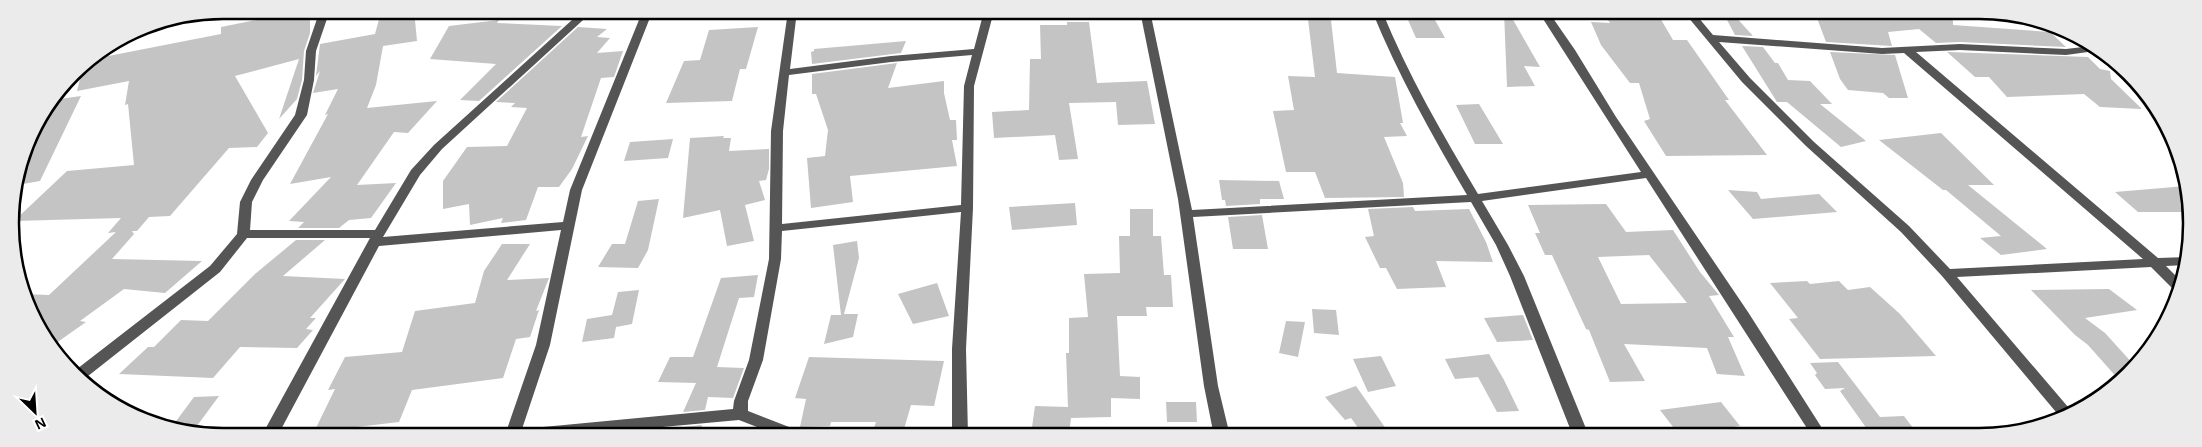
<svg xmlns="http://www.w3.org/2000/svg" width="2202" height="447" font-family="Helvetica,sans-serif">
<rect width="100%" height="100%" fill="#fff"/>
<path fill="#c4c4c4" fill-rule="evenodd" d="M 393,10 L 414,10 L 417,41 L 383,46 L 376,85 L 367,108 L 437,101 L 408,133 L 394,132 L 357,185 L 396,183 L 371,218 L 349,220 L 339,228 L 298,228 L 304,222 L 289,221 L 331,177 L 290,184 L 328,114 L 325,115 L 338,89 L 313,93 L 320,71 L 316,76 L 320,44 L 375,34 L 381,12 Z
M 1307,11 L 1330,11 L 1337,73 L 1395,77 L 1403,123 L 1400,123 L 1407,136 L 1384,137 L 1403,183 L 1404,197 L 1325,198 L 1315,172 L 1286,172 L 1273,111 L 1294,110 L 1288,76 L 1315,77 Z
M 1404,11 L 1430,11 L 1445,38 L 1416,38 Z
M 1504,11 L 1508,11 L 1540,67 L 1524,66 L 1535,86 L 1507,87 Z
M 1602,11 L 1656,11 L 1673,40 L 1687,40 L 1729,100 L 1725,100 L 1767,155 L 1666,156 L 1644,121 L 1650,119 L 1639,83 L 1630,83 L 1601,45 L 1591,22 L 1610,23 Z
M 1818,12 L 1874,12 L 1877,13 L 1953,12 L 1953,25 L 2050,32 L 2066,47 L 1960,42 L 1936,43 L 1919,29 L 1888,32 L 1892,46 L 1826,42 L 1817,18 L 1823,18 Z
M 287,14 L 286,17 L 310,14 L 310,33 L 304,51 L 302,80 L 297,99 L 279,119 L 299,59 L 235,76 L 268,133 L 257,147 L 229,148 L 170,216 L 149,217 L 137,231 L 132,231 L 134,234 L 112,259 L 202,261 L 165,293 L 124,289 L 80,321 L 86,322 L 52,346 L 23,294 L 49,295 L 116,232 L 108,233 L 121,218 L 14,221 L 67,171 L 134,165 L 128,104 L 125,105 L 129,81 L 77,91 L 83,66 L 93,59 L 221,34 L 221,27 Z
M 1734,15 L 1753,36 L 1735,35 L 1727,20 Z
M 499,20 L 497,23 L 562,26 L 479,101 L 460,100 L 496,64 L 430,59 L 449,26 Z
M 1067,22 L 1089,22 L 1097,83 L 1147,81 L 1155,124 L 1118,125 L 1116,102 L 1069,103 L 1078,159 L 1059,160 L 1055,135 L 994,138 L 992,112 L 1029,110 L 1030,59 L 1041,59 L 1040,25 L 1067,25 Z
M 578,27 L 607,29 L 597,37 L 610,38 L 597,53 L 623,51 L 614,77 L 601,78 L 581,137 L 588,136 L 572,169 L 559,187 L 538,187 L 526,220 L 501,223 L 503,218 L 470,225 L 469,204 L 443,209 L 443,181 L 467,147 L 507,146 L 527,108 L 511,107 L 515,103 L 496,102 Z
M 758,27 L 746,69 L 740,69 L 732,101 L 666,103 L 684,61 L 700,60 L 709,30 Z
M 906,41 L 901,53 L 812,64 L 811,52 L 814,51 L 814,49 Z
M 1742,46 L 1763,47 L 1775,63 L 1778,63 L 1788,80 L 1810,81 L 1832,104 L 1820,104 L 1866,141 L 1841,147 L 1787,102 L 1777,102 Z
M 1830,52 L 1895,55 L 1908,98 L 1889,98 L 1883,93 L 1848,90 L 1840,79 Z
M 1947,52 L 2088,57 L 2100,69 L 2110,71 L 2111,79 L 2142,109 L 2100,107 L 2084,94 L 2007,97 L 1989,77 L 1975,77 Z
M 897,63 L 888,88 L 944,81 L 944,93 L 950,120 L 956,120 L 957,140 L 952,140 L 957,166 L 850,176 L 853,202 L 811,208 L 807,158 L 825,156 L 828,130 L 816,94 L 812,94 L 812,74 Z
M 81,96 L 40,181 L 17,185 L 32,129 L 53,100 Z
M 1479,104 L 1503,144 L 1475,144 L 1456,105 Z
M 1941,133 L 1994,185 L 1968,185 L 2047,249 L 2001,255 L 1980,238 L 2001,236 L 1946,190 L 1943,190 L 1879,140 Z
M 724,136 L 723,138 L 731,138 L 729,151 L 769,149 L 769,169 L 766,180 L 759,181 L 765,200 L 745,205 L 754,241 L 727,246 L 720,210 L 683,218 L 690,138 Z
M 673,139 L 668,158 L 624,161 L 630,142 Z
M 1219,180 L 1279,181 L 1284,199 L 1260,199 L 1260,204 L 1226,206 L 1225,200 L 1222,200 Z
M 2186,186 L 2188,212 L 2138,212 L 2115,192 Z
M 1728,190 L 1757,192 L 1761,199 L 1819,194 L 1837,212 L 1753,219 Z
M 659,199 L 648,250 L 638,268 L 598,267 L 612,244 L 625,244 L 638,201 Z
M 1075,203 L 1077,225 L 1012,230 L 1009,207 Z
M 1606,204 L 1626,232 L 1673,230 L 1700,272 L 1719,295 L 1709,296 L 1734,337 L 1728,337 L 1745,376 L 1717,374 L 1707,348 L 1624,344 L 1645,381 L 1610,382 L 1589,330 L 1586,329 L 1552,255 L 1545,255 L 1535,233 L 1540,233 L 1528,205 ZM 1649,255 L 1687,303 L 1621,304 L 1598,257 Z
M 1413,207 L 1415,211 L 1469,209 L 1486,242 L 1493,262 L 1436,261 L 1446,287 L 1397,289 L 1386,268 L 1380,268 L 1365,237 L 1374,236 L 1368,209 Z
M 1130,209 L 1153,209 L 1153,236 L 1161,236 L 1164,275 L 1171,275 L 1173,307 L 1146,307 L 1147,316 L 1117,316 L 1120,376 L 1140,377 L 1140,399 L 1111,398 L 1111,417 L 1071,418 L 1069,435 L 1031,434 L 1035,406 L 1068,407 L 1066,353 L 1069,353 L 1069,318 L 1088,317 L 1084,274 L 1120,273 L 1119,236 L 1130,236 Z
M 1262,215 L 1268,249 L 1233,249 L 1228,217 Z
M 296,240 L 325,240 L 283,276 L 345,279 L 310,318 L 316,318 L 306,329 L 313,330 L 297,348 L 240,347 L 213,378 L 119,374 L 148,347 L 154,347 L 181,320 L 208,321 L 255,274 Z
M 857,241 L 859,258 L 844,314 L 858,314 L 853,337 L 824,344 L 831,315 L 841,315 L 833,245 Z
M 502,244 L 530,244 L 507,280 L 549,278 L 536,311 L 539,310 L 530,337 L 516,339 L 503,378 L 412,390 L 399,422 L 314,432 L 335,389 L 328,390 L 345,357 L 402,352 L 415,311 L 475,303 L 484,271 Z
M 758,275 L 754,297 L 739,298 L 717,367 L 744,368 L 733,398 L 708,397 L 705,410 L 683,412 L 696,383 L 658,382 L 670,357 L 693,357 L 721,278 Z
M 1807,281 L 1810,284 L 1839,281 L 1848,290 L 1870,287 L 1900,314 L 1936,356 L 1820,359 L 1789,319 L 1798,318 L 1770,283 Z
M 937,283 L 949,316 L 913,324 L 898,294 Z
M 2109,289 L 2137,310 L 2085,318 L 2105,333 L 2135,366 L 2129,375 L 2120,381 L 2088,345 L 2075,335 L 2031,290 Z
M 639,290 L 632,324 L 616,327 L 614,338 L 582,342 L 587,319 L 612,315 L 618,292 Z
M 1312,309 L 1336,310 L 1339,335 L 1314,333 Z
M 1523,315 L 1533,340 L 1497,342 L 1484,318 Z
M 1286,321 L 1305,322 L 1298,357 L 1279,353 Z
M 1489,354 L 1504,380 L 1519,411 L 1497,412 L 1478,377 L 1455,379 L 1445,359 Z
M 1381,356 L 1396,386 L 1368,392 L 1353,359 Z
M 809,357 L 944,361 L 934,406 L 911,405 L 902,436 L 871,436 L 876,422 L 831,422 L 830,426 L 800,427 L 806,399 L 795,398 Z
M 1838,362 L 1880,417 L 1904,416 L 1919,436 L 1872,436 L 1840,391 L 1845,388 L 1825,389 L 1815,375 L 1817,373 L 1810,363 Z
M 1356,386 L 1391,436 L 1364,436 L 1351,418 L 1345,420 L 1325,397 Z
M 219,396 L 191,434 L 171,428 L 194,397 Z
M 1166,402 L 1196,402 L 1197,422 L 1167,422 Z
M 1721,402 L 1740,426 L 1706,431 L 1710,436 L 1680,436 L 1660,410 Z
M 702,425 L 700,436 L 672,436 L 675,428 Z"/>
<g fill="none" stroke-linecap="round" stroke-linejoin="round">
<path fill="#555" fill-rule="evenodd" d="M 320,10 L 330,10 L 316,51 L 314,80 L 307,115 L 263,180 L 252,202 L 250,230 L 375,230 L 411,170 L 434,145 L 583,10 L 594,10 L 442,149 L 420,175 L 383,237 L 563,222 L 570,190 L 643,10 L 653,10 L 582,190 L 550,345 L 522,429 L 733,409 L 734,401 L 749,360 L 769,259 L 771,131 L 788,11 L 797,11 L 790,69 L 891,56 L 974,49 L 984,11 L 994,11 L 974,86 L 973,208 L 966,349 L 968,436 L 952,436 L 952,349 L 961,212 L 782,231 L 781,259 L 763,360 L 748,401 L 748,411 L 802,432 L 805,436 L 780,436 L 739,420 L 575,435 L 505,435 L 536,345 L 561,230 L 379,246 L 278,435 L 262,435 L 370,238 L 247,238 L 220,272 L 83,380 L 73,372 L 210,266 L 237,234 L 240,202 L 251,180 L 295,115 L 304,80 L 306,51 ZM 972,55 L 964,86 L 961,205 L 782,224 L 783,131 L 789,75 L 891,62 Z
M 1140,11 L 1150,11 L 1192,210 L 1467,195 C 1432,135 1398,75 1372,11 L 1382,11 C 1408,75 1443,135 1478,194 L 1641,172 L 1538,11 L 1548,11 L 1575,50 L 1616,117 L 1748,312 L 1827,436 L 1812,436 L 1646,178 L 1482,201 L 1508,245 L 1524,276 L 1589,436 L 1573,436 L 1510,276 L 1496,245 L 1471,202 L 1193,217 L 1218,386 L 1230,436 L 1214,436 L 1204,386 L 1178,199 Z
M 1683,11 L 1693,11 L 1713,35 L 1882,48 L 1960,44 L 2066,49 L 2083,47 L 2075,35 L 2085,38 L 2120,69 L 2113,69 L 2088,52 L 2066,55 L 1960,50 L 1916,52 L 2158,258 L 2188,257 L 2186,265 L 2166,266 L 2181,281 L 2178,291 L 2174,290 L 2151,267 L 1957,277 L 2074,414 L 2061,418 L 1942,276 L 1901,232 L 1806,146 L 1742,82 ZM 1719,42 L 1882,54 L 1904,53 L 2143,259 L 1950,269 L 1909,226 L 1814,142 L 1750,78 Z"/>
</g>
<path d="M0 0H2202V447H0ZM223 19H1979A204 204 0 0 1 2183 223V224A204 204 0 0 1 1979 428H223A204 204 0 0 1 19 224V223A204 204 0 0 1 223 19Z" fill="#ebebeb" fill-rule="evenodd"/>
<path fill="none" stroke="#000" stroke-width="2.5" d="M223 19H1979A204 204 0 0 1 2183 223V224A204 204 0 0 1 1979 428H223A204 204 0 0 1 19 224V223A204 204 0 0 1 223 19Z"/>
<g transform="translate(35 412) rotate(155)" stroke="#ffffff" stroke-width="4" paint-order="stroke">
<path d="M0-4L9 19L0 12L-9 19Z" fill="#000000"/>
<text y="-8" font-size="14" font-weight="bold" text-anchor="middle" fill="#000000">N</text>
</g>
</svg>
